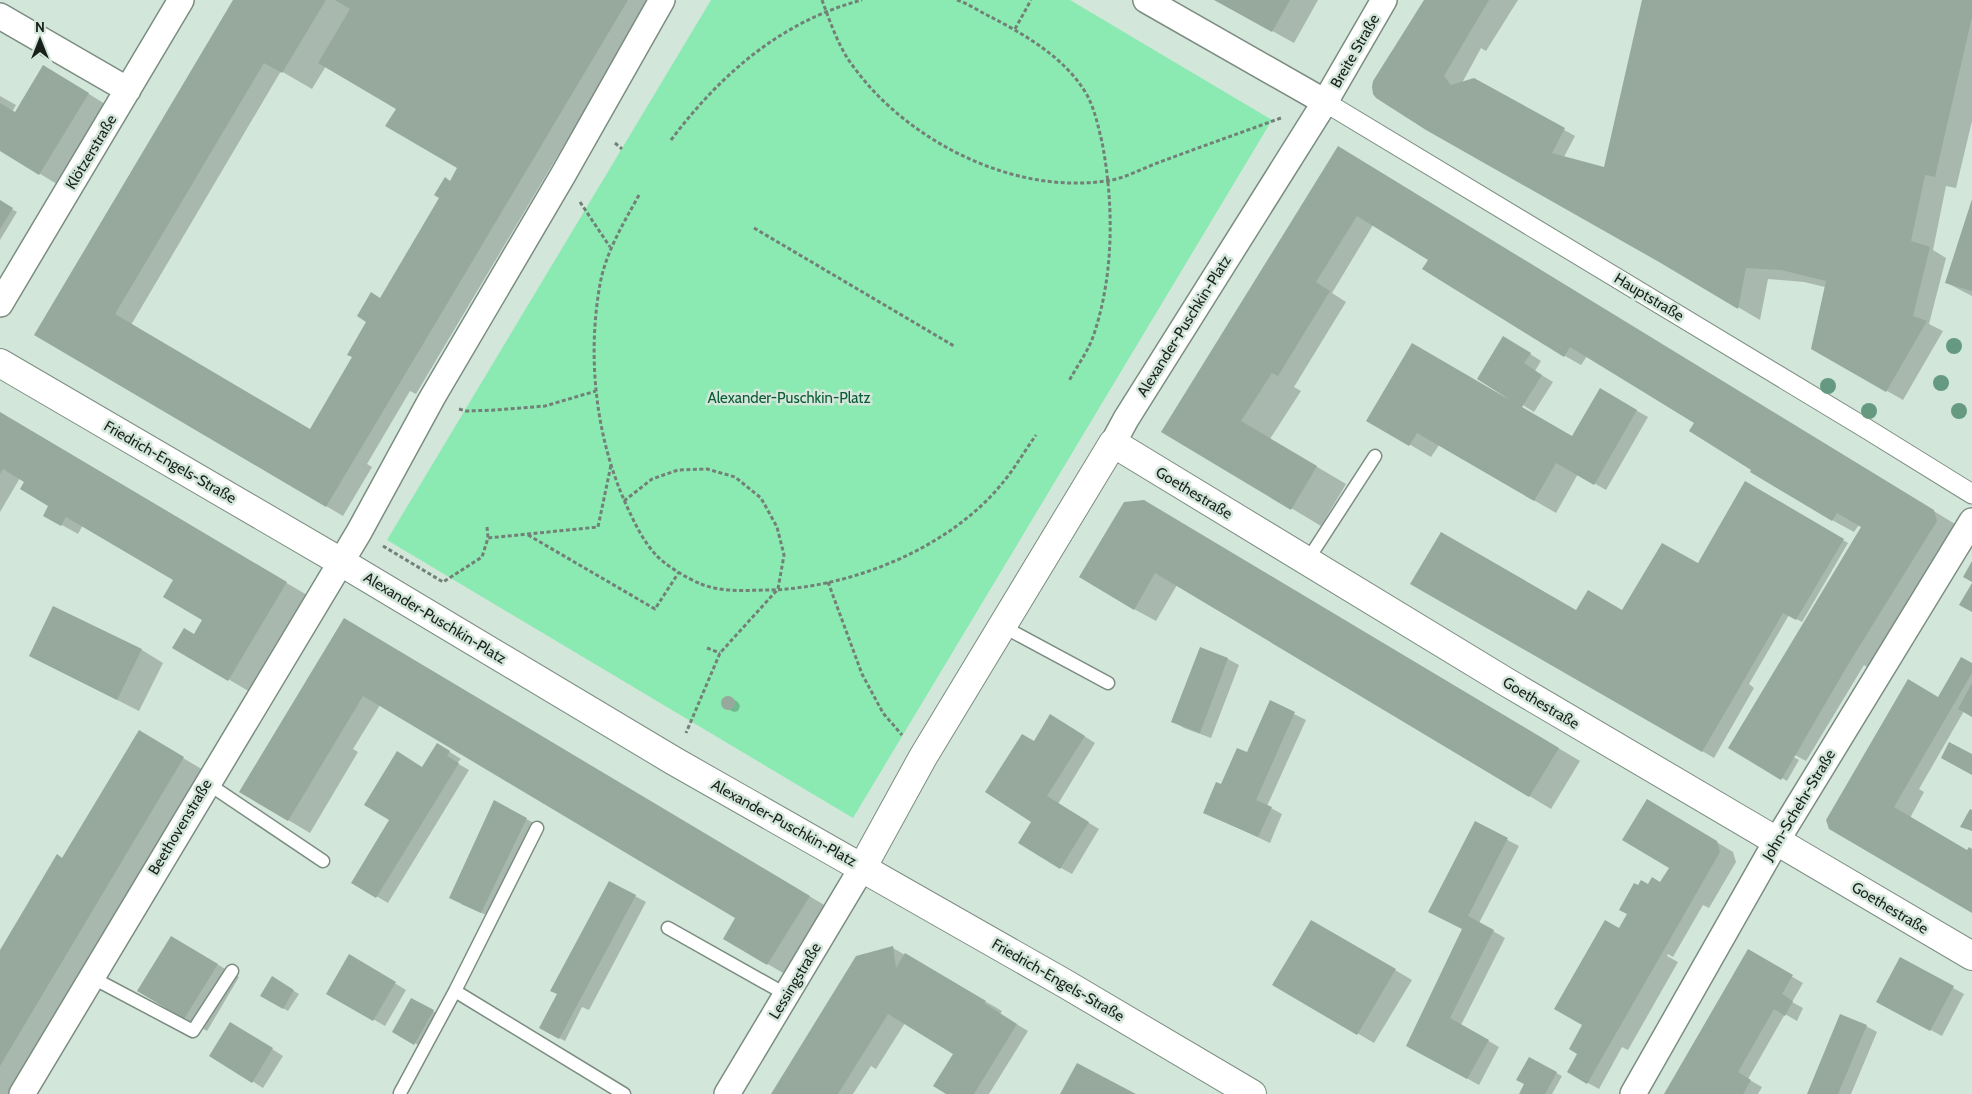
<svg xmlns="http://www.w3.org/2000/svg" width="1972" height="1094" font-family="Cabin,sans-serif">
<rect width="100%" height="100%" fill="#d3e6da"/>
<path fill="#8aeab1" d="M 711,0 L 1070,0 L 1272,120 L 853,818 L 387,540 Z"/>
<path fill="#0003" fill-rule="evenodd" d="M 235,0 L 646,0 L 649,2 L 416,394 L 410,391 L 367,464 L 372,467 L 343,516 L 36,334 ZM 326,66 L 397,108 L 459,167 L 368,322 L 353,357 L 310,430 L 131,325 L 281,71 L 312,89 Z
M 1216,0 L 1318,0 L 1294,43 Z
M 1424,0 L 1518,0 L 1486,51 L 1481,48 L 1462,83 L 1474,79 L 1575,136 L 1564,157 L 1605,169 L 1643,0 L 1972,0 L 1972,121 L 1956,188 L 1946,186 L 1933,250 L 1946,258 L 1929,324 L 1943,331 L 1903,400 L 1812,348 L 1825,287 L 1804,282 L 1768,279 L 1760,320 L 1670,267 L 1427,129 Z
M 60,76 L 105,104 L 57,184 L 0,150 L 0,96 L 16,105 L 12,112 L 15,114 Z
M 1339,148 L 1955,524 L 1958,534 L 1869,668 L 1864,665 L 1806,761 L 1793,754 L 1792,756 L 1799,760 L 1787,781 L 1730,747 L 1863,527 L 1859,525 L 1854,532 L 1832,520 L 1753,469 L 1696,423 L 1587,356 L 1581,365 L 1565,356 L 1430,260 L 1373,225 L 1332,293 L 1346,302 L 1294,387 L 1301,391 L 1270,439 L 1346,484 L 1321,526 L 1163,431 Z
M 0,202 L 17,212 L 0,240 Z
M 1972,202 L 1972,296 L 1947,283 Z
M 1515,344 L 1541,361 L 1535,371 L 1553,382 L 1534,412 L 1479,378 Z
M 1600,390 L 1648,417 L 1606,490 L 1578,474 L 1556,513 L 1439,445 L 1431,457 L 1368,420 L 1573,438 Z
M 0,414 L 307,595 L 250,692 L 174,647 L 195,635 L 204,620 L 175,580 L 83,525 L 78,534 L 44,515 L 50,506 L 20,478 L 0,512 Z
M 1746,483 L 1848,543 L 1802,622 L 1789,615 L 1749,684 L 1754,688 L 1714,758 L 1558,667 L 1577,612 L 1731,674 L 1698,565 Z
M 1166,514 L 1580,761 L 1551,809 L 1177,585 L 1156,621 L 1134,609 Z
M 54,608 L 142,650 L 163,663 L 139,711 L 30,656 Z
M 344,619 L 831,909 L 790,977 L 725,939 L 737,918 L 380,705 L 353,749 L 358,752 L 310,833 L 241,792 Z
M 1201,649 L 1228,659 L 1239,665 L 1211,738 L 1184,728 L 1173,721 Z
M 1972,665 L 1972,716 L 1964,711 L 1919,789 L 1924,792 L 1910,818 L 1968,852 L 1972,850 L 1972,911 L 1830,828 L 1945,702 Z
M 728,696 L 738,702 L 740,706 L 738,711 L 734,712 L 723,707 L 722,703 L 724,698 Z
M 1270,702 L 1306,720 L 1267,806 L 1282,814 L 1270,843 L 1204,812 L 1222,786 L 1248,753 Z
M 1062,722 L 1095,743 L 1058,804 L 1099,829 L 1072,874 L 1061,868 L 1033,821 L 1034,742 Z
M 139,732 L 205,771 L 23,1094 L 0,1094 L 0,952 L 63,859 Z
M 437,744 L 461,759 L 457,763 L 469,770 L 388,903 L 353,882 Z
M 1664,810 L 1733,852 L 1736,862 L 1709,908 L 1703,905 L 1673,957 L 1668,954 L 1667,956 L 1678,962 L 1628,1050 L 1622,1047 L 1599,1089 L 1568,1072 L 1596,1034 L 1620,930 L 1648,885 L 1671,890 Z
M 526,819 L 538,825 L 493,918 L 461,904 Z
M 1475,823 L 1519,846 L 1479,923 L 1505,938 L 1461,1025 L 1499,1047 L 1479,1085 L 1419,1052 L 1463,929 Z
M 635,896 L 646,902 L 589,1010 L 582,1007 L 565,1041 L 540,1028 Z
M 1312,921 L 1412,980 L 1374,1043 L 1274,984 Z
M 893,948 L 1002,1011 L 1000,1014 L 1028,1031 L 989,1094 L 948,1094 L 954,1054 L 905,1023 L 876,1069 L 871,1066 L 853,1094 L 773,1094 L 857,957 Z
M 193,950 L 239,977 L 207,1031 L 139,991 Z
M 1748,951 L 1803,983 L 1792,1002 L 1803,1008 L 1797,1021 L 1785,1014 L 1748,1079 L 1762,1087 L 1758,1094 L 1666,1094 Z
M 350,956 L 406,990 L 385,1026 L 328,993 Z
M 1901,959 L 1964,994 L 1942,1036 L 1889,1008 Z
M 272,978 L 299,994 L 288,1011 L 262,996 Z
M 412,999 L 438,1014 L 420,1046 L 394,1031 Z
M 1866,1026 L 1877,1032 L 1851,1094 L 1808,1094 Z
M 242,1030 L 283,1056 L 263,1088 L 252,1081 Z
M 1530,1059 L 1562,1076 L 1552,1094 L 1520,1094 L 1526,1084 Z"/>
<path fill="#97a99d" d="M 233,0 L 326,0 L 282,73 L 264,63 L 115,314 L 310,429 L 352,357 L 347,355 L 366,322 L 357,316 L 371,292 L 380,298 L 439,198 L 434,195 L 445,177 L 450,181 L 457,168 L 385,126 L 396,109 L 318,63 L 350,9 L 335,0 L 628,0 L 326,507 L 34,335 Z
M 1214,0 L 1290,0 L 1272,32 Z
M 1424,0 L 1489,0 L 1444,76 L 1451,85 L 1474,78 L 1565,128 L 1552,153 L 1604,167 L 1642,0 L 1972,0 L 1972,17 L 1935,177 L 1925,175 L 1911,241 L 1930,247 L 1913,316 L 1927,321 L 1886,392 L 1811,349 L 1826,281 L 1781,270 L 1746,268 L 1738,309 L 1659,262 L 1426,130 L 1376,98 L 1373,94 L 1372,87 L 1373,81 Z
M 43,65 L 89,93 L 39,175 L 0,151 L 0,103 L 15,112 Z
M 1338,146 L 1934,510 L 1937,521 L 1846,668 L 1781,780 L 1728,748 L 1861,527 L 1837,513 L 1832,521 L 1750,472 L 1751,470 L 1689,431 L 1694,423 L 1570,347 L 1564,357 L 1422,269 L 1428,260 L 1357,216 L 1316,282 L 1330,291 L 1278,376 L 1272,373 L 1241,421 L 1317,466 L 1291,510 L 1161,432 Z
M 1972,199 L 1972,291 L 1945,283 Z
M 0,200 L 13,208 L 0,229 Z
M 1503,336 L 1531,353 L 1524,363 L 1542,375 L 1522,407 L 1572,436 L 1600,388 L 1637,410 L 1594,485 L 1556,463 L 1534,501 L 1417,433 L 1409,446 L 1366,421 L 1412,343 L 1510,400 L 1477,379 Z
M 0,412 L 287,582 L 228,681 L 172,648 L 184,628 L 194,634 L 202,620 L 163,597 L 173,580 L 66,517 L 61,526 L 43,516 L 48,506 L 20,489 L 24,482 L 3,469 L 0,474 Z
M 1745,481 L 1844,539 L 1796,620 L 1783,613 L 1702,752 L 1410,584 L 1441,532 L 1576,610 L 1588,590 L 1622,610 L 1662,543 L 1698,563 Z
M 1144,500 L 1559,748 L 1529,797 L 1155,573 L 1134,610 L 1079,577 L 1124,502 Z
M 1972,561 L 1972,582 L 1963,577 Z
M 1972,583 L 1972,612 L 1959,605 Z
M 53,606 L 142,649 L 117,700 L 29,656 Z
M 344,618 L 810,896 L 767,965 L 723,939 L 735,918 L 363,696 L 288,821 L 239,792 Z
M 1200,647 L 1228,658 L 1200,733 L 1171,722 Z
M 1961,657 L 1972,663 L 1972,673 L 1894,807 L 1967,850 L 1969,847 L 1972,849 L 1972,913 L 1829,829 L 1826,820 L 1908,679 L 1938,697 Z
M 1972,683 L 1972,717 L 1958,709 Z
M721 703a7 7 0 1 1 14 0a7 7 0 1 1-14 0Z
M 1270,700 L 1295,712 L 1256,800 L 1272,807 L 1258,837 L 1203,813 L 1216,782 L 1221,784 L 1237,748 L 1247,752 Z
M 1050,714 L 1085,736 L 1047,796 L 1089,822 L 1060,869 L 1018,843 L 1031,822 L 985,792 L 1022,734 L 1034,741 Z
M 139,730 L 184,757 L 0,1066 L 0,950 L 57,854 L 62,858 Z
M 1949,742 L 1972,754 L 1972,775 L 1941,758 Z
M 437,743 L 450,751 L 447,756 L 459,763 L 376,898 L 351,883 L 389,820 L 364,805 L 397,751 L 422,767 Z
M 1647,799 L 1717,841 L 1720,852 L 1587,1084 L 1567,1072 L 1577,1054 L 1569,1049 L 1582,1025 L 1554,1009 L 1605,920 L 1619,928 L 1627,914 L 1619,910 L 1634,883 L 1638,885 L 1641,880 L 1648,884 L 1652,877 L 1660,882 L 1669,868 L 1622,840 Z
M 494,800 L 527,818 L 481,913 L 449,898 Z
M 1970,809 L 1972,810 L 1972,831 L 1960,827 Z
M 1475,821 L 1508,838 L 1468,916 L 1494,930 L 1450,1018 L 1489,1040 L 1467,1079 L 1406,1046 L 1462,929 L 1428,912 Z
M 609,881 L 636,895 L 559,1039 L 539,1028 L 557,994 L 550,991 Z
M 1311,920 L 1396,969 L 1357,1035 L 1272,985 Z
M 171,936 L 218,964 L 184,1019 L 137,991 Z
M 893,946 L 896,968 L 905,953 L 986,1001 L 984,1003 L 1017,1024 L 974,1094 L 946,1094 L 933,1086 L 953,1054 L 888,1014 L 838,1094 L 771,1094 L 856,956 Z
M 1748,949 L 1793,975 L 1782,994 L 1793,1001 L 1785,1016 L 1774,1009 L 1738,1072 L 1751,1080 L 1743,1094 L 1664,1094 Z
M 349,954 L 396,982 L 373,1021 L 326,994 Z
M 1900,957 L 1954,986 L 1930,1031 L 1876,1002 Z
M 272,976 L 294,990 L 283,1009 L 260,996 Z
M 411,998 L 434,1010 L 414,1045 L 392,1032 Z
M 1840,1014 L 1867,1025 L 1838,1094 L 1807,1094 Z
M 230,1022 L 273,1048 L 252,1083 L 209,1056 Z
M 1529,1057 L 1557,1072 L 1545,1094 L 1519,1094 L 1524,1084 L 1516,1080 Z
M 1077,1063 L 1136,1094 L 1060,1094 Z"/>
<g fill="none" stroke-linecap="round" stroke-linejoin="round">
<defs>
<path id="service" d="M 1307,561 L 1375,456
M 1002,626 L 1108,683
M 207,783 L 323,861
M 668,928 L 787,995
M 91,977 L 193,1031 L 232,971
M 455,991 L 624,1094
M 400,1093 L 455,991 L 537,828"/>
<path id="pedestrian" d="M 1325,102 L 1867,429 L 1972,494"/>
<path id="minor" d="M 1146,0 L 1325,102
M 0,16 L 128,90
M 0,304 L 181,0
M 1113,443 L 1126,419 L 1325,102 L 1384,0
M 22,1094 L 359,532 L 432,398 L 563,175 L 662,0
M 727,1094 L 862,868
M 1633,1094 L 1776,842 L 1972,521"/>
<path id="secondary" d="M 0,363 L 341,562 L 674,761 L 1064,983 L 1252,1094
M 862,868 L 923,757 L 1113,443 L 1508,683 L 1972,956"/>
</defs>
<use href="#service" stroke="#7b8d81" stroke-width="15"/>
<use href="#pedestrian" stroke="#7b8d81" stroke-width="21"/>
<use href="#minor" stroke="#7b8d81" stroke-width="28"/>
<use href="#secondary" stroke="#7b8d81" stroke-width="30"/>
<path stroke="#738078" stroke-width="3" stroke-dasharray="4 2.5" stroke-linecap="butt" d="M 822,0 C 829,19 837,42 848,59 C 901,138 1010,195 1106,181 C 1124,179 1143,168 1160,162 C 1200,147 1240,133 1281,118
M 957,0 C 967,3 977,10 987,15 C 1024,34 1066,58 1087,95 C 1095,110 1098,126 1102,142 C 1114,204 1114,274 1094,334 C 1089,350 1077,366 1069,381
M 1015,29 L 1031,0
M 671,140 C 720,75 781,21 862,0
M 615,143 L 622,149
M 639,195 C 622,226 604,255 599,290 C 587,364 597,445 630,513 C 637,528 645,543 656,555 C 665,565 688,579 701,584 C 723,593 749,590 771,590 C 852,587 947,549 1000,486 C 1013,471 1024,452 1036,435
M 580,202 L 610,247
M 754,228 L 954,346
M 459,409 L 466,411 L 496,410 L 545,406 L 596,391
M 624,501 L 652,479 L 678,470 L 707,469 L 735,477 L 761,498 L 777,527 L 784,555 L 778,589 L 720,653 L 686,733
M 487,527 L 488,538
M 528,535 L 655,609 L 679,572
M 383,546 L 443,582 L 482,557 L 488,538 L 598,527 L 611,465
M 828,582 L 862,674 L 883,713 L 902,735
M 707,648 L 720,653"/>
<use href="#service" stroke="#fff" stroke-width="12"/>
<use href="#pedestrian" stroke="#fff" stroke-width="19"/>
<use href="#minor" stroke="#fff" stroke-width="25"/>
<use href="#secondary" stroke="#fff" stroke-width="28"/>
</g>
<g fill="#659a80">
<circle cx="1954" cy="346" r="8"/>
<circle cx="1941" cy="383" r="8"/>
<circle cx="1828" cy="386" r="8"/>
<circle cx="1869" cy="411" r="8"/>
<circle cx="1959" cy="411" r="8"/>
</g>
<g text-anchor="middle" stroke-width="5" stroke-linejoin="round" paint-order="stroke">
<g font-size="15" fill="#1a211d" stroke="#d3e6da">
<text transform="translate(1355 51) rotate(-60)" y="5">Breite Straße</text>
<text transform="translate(91 152) rotate(-59)" y="5">Klötzerstraße</text>
<text transform="translate(1649 297) rotate(31)" y="5">Hauptstraße</text>
<text transform="translate(1184 326) rotate(-58)" y="5">Alexander-Puschkin-Platz</text>
<text transform="translate(170 462) rotate(30)" y="5">Friedrich-Engels-Straße</text>
<text transform="translate(1194 493) rotate(31)" y="5">Goethestraße</text>
<text transform="translate(435 618) rotate(31)" y="5">Alexander-Puschkin-Platz</text>
<text transform="translate(1541 703) rotate(31)" y="5">Goethestraße</text>
<text transform="translate(1799 805) rotate(-59)" y="5">John-Schehr-Straße</text>
<text transform="translate(784 823) rotate(29)" y="5">Alexander-Puschkin-Platz</text>
<text transform="translate(180 827) rotate(-59)" y="5">Beethovenstraße</text>
<text transform="translate(1890 908) rotate(31)" y="5">Goethestraße</text>
<text transform="translate(1058 980) rotate(30)" y="5">Friedrich-Engels-Straße</text>
<text transform="translate(795 981) rotate(-59)" y="5">Lessingstraße</text>
</g>
<g font-size="15" fill="#0b5b36" stroke="#d3e6da">
<text x="789" y="403">Alexander-Puschkin-Platz</text>
</g>
</g>
<g transform="translate(40 40)" stroke="#d3e6da" stroke-width="4" paint-order="stroke">
<path d="M0-4L9 19L0 12L-9 19Z" fill="#1a211d"/>
<text y="-8" font-size="14" font-weight="bold" text-anchor="middle" fill="#1a211d">N</text>
</g>
</svg>
